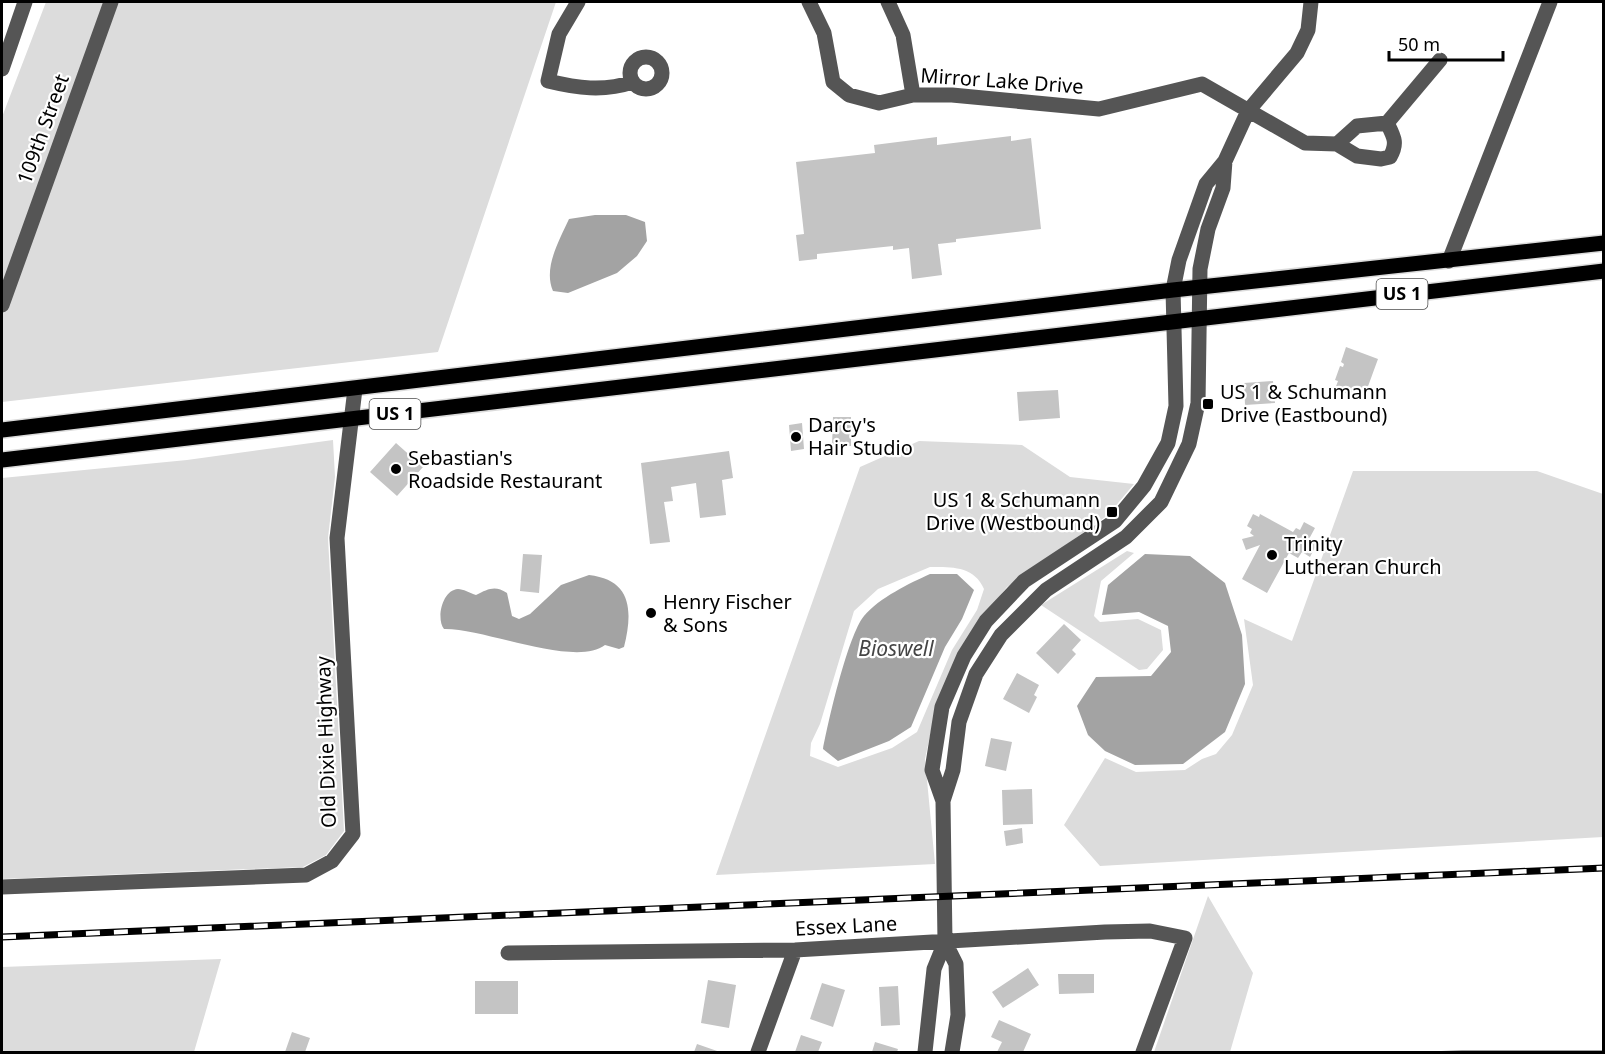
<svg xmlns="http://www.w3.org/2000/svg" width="1605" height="1054" font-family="'Noto Sans',sans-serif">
<rect width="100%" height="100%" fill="#fff"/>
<path fill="#dcdcdc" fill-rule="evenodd" d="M 46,2 L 556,2 L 438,352 L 2,402 L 2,117 Z
M 333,440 L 335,477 L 328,538 L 344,831 L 326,855 L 303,867 L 2,879 L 2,478 L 187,460 Z
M 919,441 L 1022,445 L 1070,477 L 1134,484 L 1108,515 L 1007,587 L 972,630 L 937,703 L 925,759 L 935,864 L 716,875 L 860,467 ZM 930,567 C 952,567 974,566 984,589 L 977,610 L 952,650 L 917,732 L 892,748 L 838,767 L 810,756 L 811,743 L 820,724 L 854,611 L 878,589 Z
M 1353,471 L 1537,471 L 1603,494 L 1603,837 L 1100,866 L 1064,825 L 1105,758 L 1136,772 L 1185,770 L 1202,759 L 1216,754 L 1232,735 L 1253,685 L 1244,619 L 1292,641 Z
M 1127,551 L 1134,553 L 1101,581 L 1094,616 L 1100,622 L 1138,619 L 1161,630 L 1163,650 L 1147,669 L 1139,670 L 1041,605 Z
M 1208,896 L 1253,973 L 1230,1052 L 1154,1052 Z
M 221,959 L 194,1052 L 2,1052 L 2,967 Z"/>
<path fill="#a3a3a3" d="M 595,215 L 626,215 L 645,222 L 647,241 L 637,256 L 617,273 L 568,293 L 553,291 C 543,268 559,241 569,219 Z
M 1145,554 L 1190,556 L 1225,583 L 1242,635 L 1245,684 L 1225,732 L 1183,764 L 1135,765 L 1105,751 L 1088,735 L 1077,706 L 1096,677 L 1151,676 L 1171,652 L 1168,626 L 1139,612 L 1102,615 L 1108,585 Z
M 930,574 L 957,574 L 974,590 L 962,619 L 945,647 L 911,727 L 889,741 L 838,761 L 823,749 C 828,722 848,635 864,616 C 879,598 910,583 930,574 Z
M 589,575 C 632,580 633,611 624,647 L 619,649 L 605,645 C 575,668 484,628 444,629 C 436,619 442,590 458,589 C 463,589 470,593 476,595 C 488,589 495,585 507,593 L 512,616 L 519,619 L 530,614 L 561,585 Z
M 1462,1050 L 1603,1050 L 1604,1052 L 1421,1052 Z"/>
<path fill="#c4c4c4" d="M 1011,136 L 1011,141 L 1031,138 L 1041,229 L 956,239 L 956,242 L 938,244 L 942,275 L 912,279 L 909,248 L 893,250 L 893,246 L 817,254 L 817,259 L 799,261 L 796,235 L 804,234 L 796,162 L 875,153 L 874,145 L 937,137 L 937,145 Z
M 1346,347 L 1378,359 L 1363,400 L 1335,389 L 1338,381 L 1335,380 L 1340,366 L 1343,367 L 1344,364 L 1341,362 Z
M 1273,381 L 1275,403 L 1245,405 L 1244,383 Z
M 1058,390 L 1060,418 L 1019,421 L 1017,392 Z
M 833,417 L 851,417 L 851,446 L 832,446 Z
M 802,423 L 804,449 L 791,451 L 789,425 Z
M 396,443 L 423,467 L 397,496 L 370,472 Z
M 729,451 L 733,478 L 722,480 L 726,515 L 700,518 L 696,483 L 671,487 L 673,501 L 664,502 L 670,542 L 650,544 L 641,463 Z
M 1253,514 L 1259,517 L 1260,514 L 1293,532 L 1296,528 L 1300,530 L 1304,522 L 1315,528 L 1309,539 L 1317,543 L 1310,557 L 1302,552 L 1298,558 L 1289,553 L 1267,593 L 1242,579 L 1260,545 L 1246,550 L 1242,539 L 1254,536 L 1250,533 L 1252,529 L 1247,526 Z
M 523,554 L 542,555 L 539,593 L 520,591 Z
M 1064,624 L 1081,640 L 1072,650 L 1076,654 L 1058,674 L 1036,653 Z
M 1017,673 L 1039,685 L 1034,695 L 1037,697 L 1029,713 L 1003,699 Z
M 991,738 L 1012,742 L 1006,771 L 985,766 Z
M 1032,789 L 1033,824 L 1003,825 L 1002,790 Z
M 1022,828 L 1023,843 L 1006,846 L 1004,831 Z
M 1028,968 L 1039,985 L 1003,1008 L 992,992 Z
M 1058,974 L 1094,974 L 1094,993 L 1059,994 Z
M 708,980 L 736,985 L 729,1028 L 701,1023 Z
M 475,981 L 518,981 L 518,1014 L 475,1014 Z
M 822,983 L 845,990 L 833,1027 L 810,1019 Z
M 898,986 L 900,1025 L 881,1026 L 879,987 Z
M 999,1020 L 1031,1034 L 1023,1052 L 997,1052 L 1002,1042 L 991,1037 Z
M 292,1032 L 310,1038 L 305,1052 L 285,1052 Z
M 801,1035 L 822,1042 L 818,1052 L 795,1052 Z
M 875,1042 L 898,1049 L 897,1052 L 872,1052 Z
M 697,1044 L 720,1052 L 694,1052 Z"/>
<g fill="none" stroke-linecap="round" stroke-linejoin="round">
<defs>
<path id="major" d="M 2,430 L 1173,290 L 1604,243
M 2,460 L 1604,271"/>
</defs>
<use href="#major" stroke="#dbdbdb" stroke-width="18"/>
<path stroke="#555" stroke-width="15" d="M 578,2 L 559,34 L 548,81 C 577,88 603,92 633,82
M 809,2 L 824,33 L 833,82 L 849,95 L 879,103 L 913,95 L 952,95 L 1099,109 L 1202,84 L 1305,143 L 1337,144 L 1357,156 L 1381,159 L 1390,157 C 1398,143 1394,137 1387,123
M 888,2 L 903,35 L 913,95
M630 73a16 16 0 1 1 32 0a16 16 0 1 1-32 0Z
M 2,69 L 25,2
M 1337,144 L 1357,126 L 1387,123 L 1440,60
M 1449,261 L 1550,2
M 2,305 L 111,2
M 943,801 L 932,770 L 942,707 L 964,656 L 986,621 L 1024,581 L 1115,521 L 1144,486 L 1168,443 L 1176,406 L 1173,290 L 1179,260 L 1206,184 L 1225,161 L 1248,111 L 1297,53 L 1308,30 L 1311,2
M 2,887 L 306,875 L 332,861 L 353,834 L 337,538 L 355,389
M 508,953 L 795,950 L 1105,932 L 1150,931 L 1185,938 L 1143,1052
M 758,1052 L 795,950
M 925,1052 L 934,969 L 945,942
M 952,1052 L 958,1015 L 956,964 L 945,942 L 943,801 L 953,770 L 959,722 L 976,674 L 1001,635 L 1046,590 L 1126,537 L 1161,502 L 1189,444 L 1198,403 L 1200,269 L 1208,229 L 1223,188 L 1225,161"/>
<use href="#major" stroke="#000" stroke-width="15"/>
<defs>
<path id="rail" d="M 2,937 L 1604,868"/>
</defs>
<use href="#rail" stroke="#000" stroke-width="7"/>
<use href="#rail" stroke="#fff" stroke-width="4.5" stroke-dasharray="14" stroke-linecap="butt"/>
</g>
<g fill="#000" stroke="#fff" stroke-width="2">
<rect x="1202" y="398" width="12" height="12" rx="3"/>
<circle cx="796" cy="437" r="6"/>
<circle cx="396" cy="469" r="6"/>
<rect x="1106" y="506" width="12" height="12" rx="3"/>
<circle cx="1272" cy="555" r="6"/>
<circle cx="651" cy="613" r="6"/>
</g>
<g text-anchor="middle" stroke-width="4.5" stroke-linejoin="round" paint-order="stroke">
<g fill="#fff" stroke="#4c4c4c" stroke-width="1.5">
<rect x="1376.5" y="279" width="51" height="30" rx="4.5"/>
<rect x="369.5" y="399" width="51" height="30" rx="4.5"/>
</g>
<g font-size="18" font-weight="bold" fill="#000">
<text x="1402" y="300">US 1</text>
<text x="395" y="420">US 1</text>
</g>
<g font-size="20" fill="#000" stroke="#fff">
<text transform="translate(1002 81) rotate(4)" y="7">Mirror Lake Drive</text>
<text transform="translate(43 129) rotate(-70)" y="7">109th Street</text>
<text transform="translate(326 742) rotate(-92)" y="7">Old Dixie Highway</text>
<text transform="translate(846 926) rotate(-3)" y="7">Essex Lane</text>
</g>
<g font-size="20" fill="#000" stroke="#fff" text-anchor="start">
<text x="1220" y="399">US 1 &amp; Schumann<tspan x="1220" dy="23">Drive (Eastbound)</tspan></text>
<text x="808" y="432">Darcy's<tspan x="808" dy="23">Hair Studio</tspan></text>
<text x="408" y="465">Sebastian's<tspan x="408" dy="23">Roadside Restaurant</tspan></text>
<text x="1100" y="507" text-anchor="end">US 1 &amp; Schumann<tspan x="1100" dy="23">Drive (Westbound)</tspan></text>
<text x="1284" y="551">Trinity<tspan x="1284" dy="23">Lutheran Church</tspan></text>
<text x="663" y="609">Henry Fischer<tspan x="663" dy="23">&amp; Sons</tspan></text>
</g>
<g font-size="21" font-style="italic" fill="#444" stroke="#fff">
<text x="896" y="656">Bioswell</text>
</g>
</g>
<rect width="1605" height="1054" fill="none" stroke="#000000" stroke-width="6"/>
<path d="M1389 51v9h114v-9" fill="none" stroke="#000000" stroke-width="3"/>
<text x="1398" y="51" font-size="18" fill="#000000" stroke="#ffffff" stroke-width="4.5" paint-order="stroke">50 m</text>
</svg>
